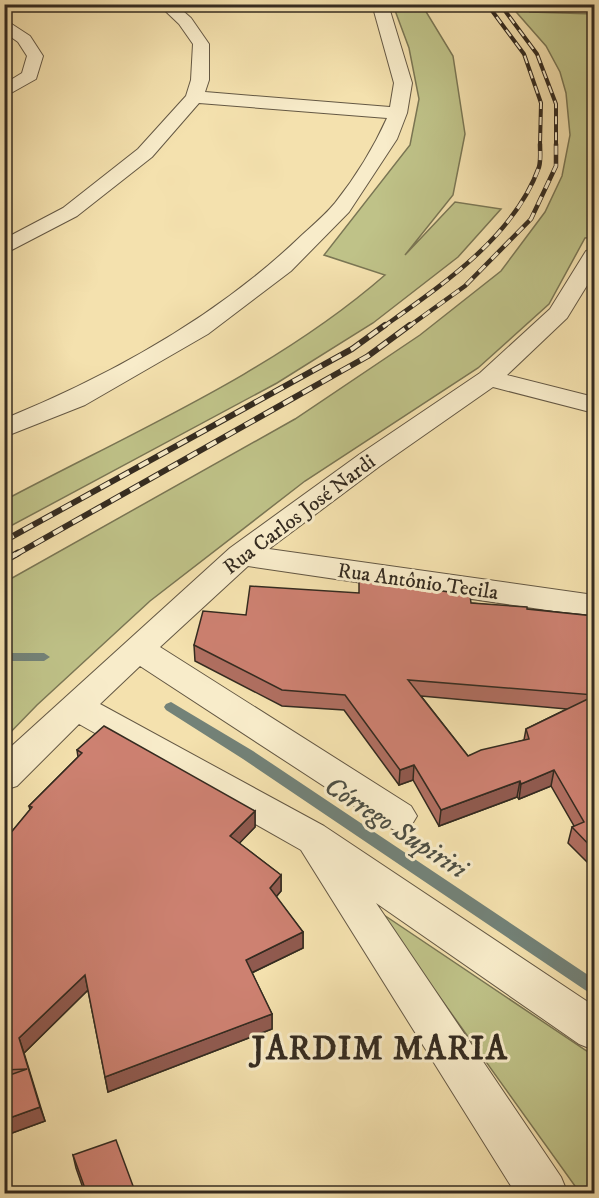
<svg xmlns="http://www.w3.org/2000/svg" width="599" height="1198" font-family="'IM FELL DW Pica',serif">
<rect width="100%" height="100%" fill="#f4e1ae"/>
<filter id="stains"><feTurbulence type="fractalNoise" baseFrequency=".00333" numOctaves="4"/><feColorMatrix values="0 0 0 0 .2 0 0 0 0 .09 0 0 0 0 .02 0 0 0 .5 -.17"/></filter>
<radialGradient id="worn" r=".72"><stop offset=".6" stop-color="#630" stop-opacity="0"/><stop offset="1" stop-color="#630" stop-opacity=".3"/></radialGradient>
<path fill="#bfc288" stroke="#7a7654" stroke-width="1.5" d="M 393,5 L 422,5 L 453,56 L 465,134 L 453,195 L 405,255 L 455,202 L 501,209 L 458,257 L 373,323 L 277,383 L 5,529 L 5,500 C 133,432 275,371 385,275 L 324,255 L 410,145 L 419,99 L 409,48 Z
M 510,5 L 522,5 L 530,12 L 594,14 L 594,237 L 585,238 L 549,304 L 478,368 L 305,481 L 150,601 L 37,705 L 5,738 L 5,582 L 295,419 L 420,335 L 501,271 L 545,212 L 562,176 L 570,135 L 566,93 L 560,72 L 546,46 Z
M 378,911 L 594,1056 L 594,1193 L 580,1193 Z"/>
<g fill="none" stroke-linecap="round" stroke-linejoin="round">
<path fill="#738278" fill-rule="evenodd" d="M 4,653 L 44,653 L 50,657 L 44,661 L 4,661 Z
M 171,702 L 253,751 L 594,979 L 594,994 L 588,992 L 243,759 L 166,710 L 164,707 L 166,704 Z"/>
<defs>
<path id="street" d="M 158,4 L 175,4 L 191,18 L 209,44 L 209,80 L 205,92 L 390,107 L 394,83 L 372,4 L 388,4 L 412,83 L 407,113 L 397,139 L 349,212 L 291,271 L 208,334 L 85,405 L 4,437 L 4,419 C 112,375 218,316 302,235 C 313,225 325,215 335,203 C 355,178 374,147 387,118 L 199,103 L 152,157 L 77,216 L 4,254 L 4,239 L 63,208 L 138,149 L 186,96 L 191,80 L 193,44 L 179,24 Z
M 4,19 L 30,36 L 43,56 L 36,79 L 4,97 L 4,84 L 22,73 L 27,56 L 18,42 L 4,32 Z
M 594,249 L 594,274 L 567,318 L 507,375 L 594,397 L 594,413 L 493,387 L 380,466 L 269,549 L 594,595 L 594,617 L 248,566 L 160,647 L 411,806 L 417,816 L 411,826 L 398,831 L 385,826 L 140,666 L 100,704 L 324,826 L 594,1006 L 594,1050 L 579,1044 L 376,903 L 561,1177 L 568,1194 L 516,1194 L 301,850 L 79,724 L 17,786 L 4,790 L 4,753 L 230,548 L 360,454 L 480,373 L 550,309 L 586,251 Z"/>
</defs>
<use href="#street" stroke="#645844" stroke-width="2"/>
<use href="#street" fill="#f8ecca" fill-rule="evenodd"/>
<defs>
<path id="rail-far3" d="M 487,4 L 524,54 L 541,103 L 540,145
M 500,4 L 537,54 L 556,104 L 556,145"/>
<path id="rail-far2" d="M 383,327 C 442,285 514,237 539,167 C 541,160 540,151 540,144
M 408,327 L 465,286 L 531,219 L 556,166 L 556,144"/>
<path id="rail-far1" d="M 4,541 L 352,349 L 385,325
M 15,555 L 368,356 L 410,325"/>
<path id="rail" d="M 4,561 L 18,553"/>
</defs>
<use href="#rail-far3" stroke="#342b20" stroke-width="4"/>
<use href="#rail-far2" stroke="#342b20" stroke-width="4.5"/>
<use href="#rail-far1" stroke="#342b20" stroke-width="6"/>
<use href="#rail" stroke="#342b20" stroke-width="7"/>
<use href="#rail-far3" stroke="#f8ecca" stroke-width="2" stroke-dasharray="8" stroke-linecap="butt"/>
<use href="#rail-far2" stroke="#f8ecca" stroke-width="3" stroke-dasharray="9" stroke-linecap="butt"/>
<use href="#rail-far1" stroke="#f8ecca" stroke-width="4" stroke-dasharray="11" stroke-linecap="butt"/>
<use href="#rail" stroke="#f8ecca" stroke-width="4.5" stroke-dasharray="14" stroke-linecap="butt"/>
</g>
<path fill="#b06f61" stroke="#342b20" stroke-width="1.5" fill-rule="evenodd" d="M 471,603 L 594,616 L 594,869 L 568,843 L 572,827 L 574,826 L 551,786 L 519,799 L 517,797 L 439,826 L 413,780 L 399,785 L 344,710 L 282,706 L 195,661 L 194,645 L 246,615 ZM 421,696 L 567,709 L 526,729 L 524,740 L 468,756 Z
M 77,750 L 255,811 L 255,827 L 239,843 L 281,875 L 281,891 L 276,897 L 303,932 L 303,948 L 252,973 L 272,1014 L 272,1029 L 108,1092 L 88,990 L 24,1053 L 45,1121 L 4,1136 L 4,841 L 30,810 L 29,806 L 78,757 Z
M 594,881 L 594,908 L 590,907 Z
M 73,1155 L 136,1194 L 85,1194 L 76,1168 Z"/>
<path fill="#905a4f" stroke="#342b20" stroke-width="1.5" d="M 414,765 L 413,780 L 399,785 L 400,770 Z
M 554,770 L 551,786 L 519,799 L 521,784 Z
M 520,781 L 517,797 L 439,826 L 441,810 Z
M 255,811 L 255,827 L 231,852 L 230,836 Z
M 281,875 L 281,891 L 270,904 L 270,888 Z
M 303,932 L 303,948 L 247,975 L 246,960 Z
M 85,975 L 88,990 L 24,1053 L 19,1038 Z
M 272,1014 L 272,1029 L 108,1092 L 105,1077 Z
M 40,1107 L 45,1121 L 4,1136 L 4,1120 Z"/>
<path fill="#cd8171" stroke="#342b20" stroke-width="1.5" d="M 359,579 L 470,595 L 471,603 L 527,607 L 527,609 L 594,616 L 594,695 L 408,680 L 468,756 L 481,750 L 529,739 L 526,729 L 594,696 L 594,850 L 572,827 L 584,822 L 554,770 L 521,784 L 520,781 L 441,810 L 414,765 L 400,770 L 345,695 L 282,690 L 194,645 L 203,611 L 246,615 L 250,586 L 359,593 Z
M 104,726 L 255,811 L 230,836 L 281,875 L 270,888 L 303,932 L 246,960 L 272,1014 L 105,1077 L 85,975 L 19,1038 L 40,1107 L 4,1120 L 4,1077 L 27,1069 L 4,1070 L 4,841 L 32,807 L 29,806 L 82,753 L 77,750 Z
M 116,1140 L 136,1194 L 87,1194 L 73,1155 Z"/>
<g text-anchor="middle" stroke-width="6" stroke-linejoin="round" paint-order="stroke">
<g font-size="21" fill="#342b20" stroke="#f8ecca">
<text transform="translate(299 514) rotate(-37)" y="7">Rua Carlos José Nardi</text>
<text transform="translate(418 581) rotate(8)" y="7">Rua Antônio Tecila</text>
</g>
<g font-size="27" font-style="italic" fill="#4e4f44" stroke="#f8ecca">
<text transform="translate(396 827) rotate(33)" y="9">Córrego Supiriri</text>
</g>
<g font-size="33" font-weight="bold" letter-spacing="1.5" fill="#342b20" stroke="#f8ecca">
<text x="380" y="1059">JARDIM MARIA</text>
</g>
</g>
<rect width="599" height="1198" fill="none" stroke="#f4e1ae" stroke-width="24"/>
<rect x="6" y="6" width="587" height="1186" fill="none" stroke="#342b20" stroke-width="3"/>
<rect x="12" y="12" width="575" height="1174" fill="none" stroke="#342b20" stroke-width="1.5"/>
<rect width="100%" height="100%" filter="url(#stains)"/>
<rect width="100%" height="100%" fill="url(#worn)"/>
</svg>
